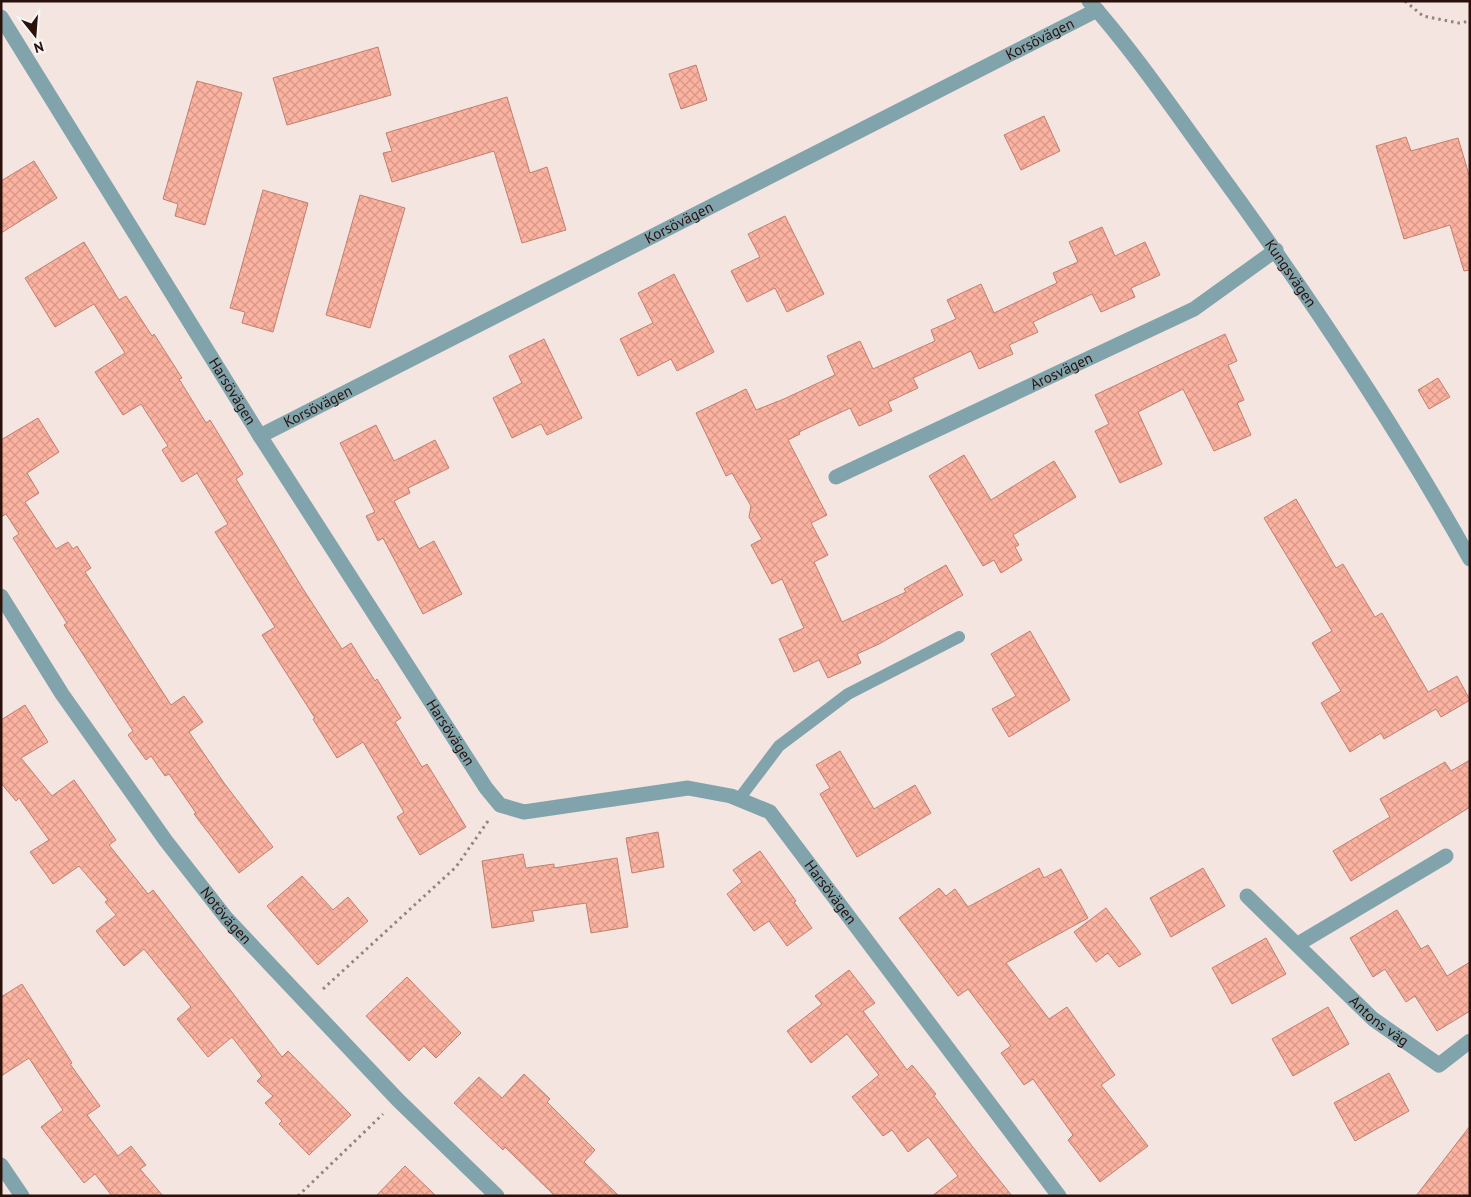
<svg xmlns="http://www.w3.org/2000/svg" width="1471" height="1197" font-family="'PT Sans',sans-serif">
<defs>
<pattern id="building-cross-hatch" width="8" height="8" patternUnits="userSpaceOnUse" patternTransform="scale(1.25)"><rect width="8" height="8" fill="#fbb2a0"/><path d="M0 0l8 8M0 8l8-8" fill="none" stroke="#d79888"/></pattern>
</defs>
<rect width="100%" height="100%" fill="#f4e5e1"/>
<path fill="url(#building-cross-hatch)" stroke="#c37f6e" d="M 378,47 L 391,95 L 287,125 L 273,78 Z
M 696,65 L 707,100 L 681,109 L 669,74 Z
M 197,81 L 242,93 L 205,225 L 175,216 L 178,204 L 163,199 Z
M 507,97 L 530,173 L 547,167 L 566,230 L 522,243 L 494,151 L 392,182 L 383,153 L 392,151 L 386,133 Z
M 1044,116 L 1060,151 L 1021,170 L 1004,135 Z
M 1406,137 L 1411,151 L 1458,138 L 1470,178 L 1470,270 L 1464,271 L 1450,225 L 1404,239 L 1376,146 Z
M 34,161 L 57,198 L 1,233 L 1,181 Z
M 263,190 L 308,203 L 273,332 L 242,323 L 245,312 L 230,308 Z
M 360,195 L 405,208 L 370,328 L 326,315 Z
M 785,216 L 824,294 L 787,312 L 775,288 L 747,302 L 731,271 L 760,257 L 748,234 Z
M 1102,227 L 1115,256 L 1145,242 L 1160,275 L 1131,288 L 1135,297 L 1101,312 L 1092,294 L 1033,322 L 1038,332 L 1009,345 L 1013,354 L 979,369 L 971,351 L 913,378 L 918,388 L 888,402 L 892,411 L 859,426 L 850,408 L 799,432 L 800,434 L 788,440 L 827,515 L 811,523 L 828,555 L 814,562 L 842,622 L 906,592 L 904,589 L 946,565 L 963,595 L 879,644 L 857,654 L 861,663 L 828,678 L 819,660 L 794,672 L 779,639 L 804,628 L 782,579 L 772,584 L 751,545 L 762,539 L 749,517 L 751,506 L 732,473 L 726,476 L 696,413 L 746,389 L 756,410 L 784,399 L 835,375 L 827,356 L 860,341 L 873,369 L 935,341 L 931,330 L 956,319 L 947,300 L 981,284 L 994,313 L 1057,283 L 1053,273 L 1078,262 L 1069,242 Z
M 84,242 L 119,300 L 126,296 L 152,336 L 154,334 L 182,378 L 179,379 L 206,423 L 210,420 L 243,474 L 236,479 L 303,589 L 342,649 L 351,643 L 375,681 L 377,679 L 401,718 L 395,722 L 422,767 L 427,764 L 466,827 L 420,855 L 397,817 L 404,812 L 363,742 L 337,758 L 313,719 L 315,718 L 262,635 L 275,627 L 215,532 L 228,524 L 197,473 L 182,482 L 162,450 L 168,446 L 141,404 L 123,415 L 95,372 L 125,353 L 94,304 L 55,327 L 25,278 Z
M 674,274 L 714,352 L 677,371 L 671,359 L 638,376 L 620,339 L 653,323 L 638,293 Z
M 1225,334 L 1237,361 L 1228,365 L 1244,400 L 1237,403 L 1251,435 L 1214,451 L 1183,389 L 1138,412 L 1162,464 L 1120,483 L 1095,431 L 1109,424 L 1095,395 Z
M 544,339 L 582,418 L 547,435 L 541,424 L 512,438 L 493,398 L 522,383 L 509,356 Z
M 1438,378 L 1450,397 L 1429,409 L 1418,390 Z
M 38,418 L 59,452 L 27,473 L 39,493 L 25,502 L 56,549 L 68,542 L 73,549 L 77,546 L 91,568 L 85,572 L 171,705 L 184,696 L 203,722 L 189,732 L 224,783 L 273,847 L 239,873 L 194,814 L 196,813 L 169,774 L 165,776 L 151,756 L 146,760 L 128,735 L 133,731 L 64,625 L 67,623 L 13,538 L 19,534 L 6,514 L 1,517 L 1,440 Z
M 376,425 L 394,461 L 435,440 L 449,468 L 408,488 L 410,493 L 394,501 L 419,549 L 434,541 L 462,594 L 423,614 L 383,538 L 378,541 L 366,516 L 375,512 L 340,443 Z
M 964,455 L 991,500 L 1054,461 L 1076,497 L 1013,535 L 1019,545 L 1015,547 L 1022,560 L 1001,573 L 994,560 L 983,566 L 929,476 Z
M 1296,499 L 1336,568 L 1343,564 L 1375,617 L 1382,613 L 1428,692 L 1457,676 L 1470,700 L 1441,717 L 1436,709 L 1384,739 L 1381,733 L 1350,752 L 1321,703 L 1341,691 L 1312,643 L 1332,631 L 1264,518 Z
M 1030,631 L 1070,700 L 1009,737 L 992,709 L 1016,696 L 991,654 Z
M 25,705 L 48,742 L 21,758 L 52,796 L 74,780 L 116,840 L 109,845 L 148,894 L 153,890 L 282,1057 L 288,1051 L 351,1115 L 309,1155 L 279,1124 L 282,1121 L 265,1103 L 273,1096 L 257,1081 L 262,1076 L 232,1037 L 208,1057 L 177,1019 L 191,1007 L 144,949 L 124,966 L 96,931 L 116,915 L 105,902 L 108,900 L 79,866 L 53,884 L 30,852 L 49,840 L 19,798 L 16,801 L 1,783 L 1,720 Z
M 840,751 L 874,809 L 915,785 L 931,813 L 857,857 L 820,794 L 830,788 L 816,765 Z
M 1470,760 L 1470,807 L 1351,881 L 1333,851 L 1390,817 L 1380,799 L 1445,762 L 1451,771 Z
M 658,832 L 664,867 L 632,873 L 626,838 Z
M 760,851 L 796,901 L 794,902 L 812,928 L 787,946 L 769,921 L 754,931 L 727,894 L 742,882 L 733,870 Z
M 523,854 L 526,868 L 554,864 L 554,868 L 617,858 L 628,927 L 591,933 L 586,903 L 532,911 L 534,921 L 492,928 L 482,861 Z
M 1039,868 L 1044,878 L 1061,869 L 1088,918 L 1006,963 L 1049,1019 L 1067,1007 L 1115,1075 L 1101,1085 L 1148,1146 L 1100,1182 L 1068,1140 L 1073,1135 L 1033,1079 L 1024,1085 L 1001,1053 L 1011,1046 L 968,989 L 958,996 L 899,918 L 939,888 L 946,896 L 955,889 L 968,907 Z
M 1203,868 L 1225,906 L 1171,937 L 1150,898 Z
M 302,876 L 333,910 L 348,897 L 368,921 L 318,965 L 267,906 Z
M 1106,908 L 1141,954 L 1119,967 L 1108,953 L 1096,962 L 1074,932 Z
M 1397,910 L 1421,949 L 1428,945 L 1447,976 L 1470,962 L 1470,1011 L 1437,1031 L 1415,996 L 1406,1002 L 1385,969 L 1373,977 L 1350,938 Z
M 1266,938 L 1286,974 L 1232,1004 L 1212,968 Z
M 849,970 L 875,1003 L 863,1011 L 907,1070 L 912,1065 L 936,1094 L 934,1096 L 972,1146 L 1012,1196 L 932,1196 L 958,1176 L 928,1137 L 908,1152 L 892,1130 L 883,1136 L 852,1097 L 879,1075 L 847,1034 L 811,1063 L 787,1031 L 822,1004 L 815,996 Z
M 407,977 L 461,1033 L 436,1058 L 424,1046 L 409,1061 L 366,1016 Z
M 22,984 L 72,1063 L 70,1064 L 100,1106 L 87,1115 L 118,1156 L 131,1146 L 146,1165 L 140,1169 L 163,1196 L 112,1196 L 95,1174 L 84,1183 L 41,1127 L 63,1110 L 29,1058 L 1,1076 L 1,997 Z
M 1328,1007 L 1349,1044 L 1293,1076 L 1272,1039 Z
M 1389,1073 L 1409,1111 L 1355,1141 L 1334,1103 Z
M 524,1074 L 550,1099 L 547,1102 L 595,1150 L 584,1162 L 619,1196 L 555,1196 L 505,1147 L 503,1150 L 454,1103 L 479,1077 L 502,1098 Z
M 1470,1126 L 1470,1196 L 1416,1196 Z
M 405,1166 L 436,1196 L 376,1196 Z"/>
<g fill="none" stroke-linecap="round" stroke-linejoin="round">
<path stroke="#97837e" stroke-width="3" stroke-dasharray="2.5 4" stroke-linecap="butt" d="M 1405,1 L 1423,16 L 1459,23 L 1470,21
M 323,989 L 456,867 L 488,821
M 298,1196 L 383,1114"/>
<path stroke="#81a4ac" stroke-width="12" d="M 739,799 L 779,746 L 848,694 L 959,637"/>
<g stroke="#81a4ac" stroke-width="15">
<path id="s1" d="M 1089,1 C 1135,53 1174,111 1215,167 C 1307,293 1394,423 1470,559"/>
<path id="s2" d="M 1,17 L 260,436 L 486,788 L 500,805 L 524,812 L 688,788 L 731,796 L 770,812 L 1059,1196"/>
<path id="s3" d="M 260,436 L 1097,10"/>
<path id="s4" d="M 836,477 L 1194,309 L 1276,250"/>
<path id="s5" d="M 1,596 L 62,694 L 166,841 L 227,919 L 398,1100 L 497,1196"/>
<path id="s6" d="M 1247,896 L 1373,1019 L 1439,1065 L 1470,1041"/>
<path d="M 1298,944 L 1446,856"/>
<path d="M 1,1165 L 22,1196"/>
</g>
</g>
<g text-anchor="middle" stroke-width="4.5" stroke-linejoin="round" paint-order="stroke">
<g font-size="15" fill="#2b110b" stroke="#f6f6f6">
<text dy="5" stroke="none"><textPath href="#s3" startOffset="875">Korsövägen</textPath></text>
<text dy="5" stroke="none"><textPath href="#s3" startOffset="470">Korsövägen</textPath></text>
<text dy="5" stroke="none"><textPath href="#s1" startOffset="339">Kungsvägen</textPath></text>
<text dy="5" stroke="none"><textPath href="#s4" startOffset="249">Arosvägen</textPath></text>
<text dy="5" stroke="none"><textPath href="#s2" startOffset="440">Harsövägen</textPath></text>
<text dy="5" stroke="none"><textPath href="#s3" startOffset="65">Korsövägen</textPath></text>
<text dy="5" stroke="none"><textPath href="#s2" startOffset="845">Harsövägen</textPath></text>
<text dy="5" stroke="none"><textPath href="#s2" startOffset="1310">Harsövägen</textPath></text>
<text dy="5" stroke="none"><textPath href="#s5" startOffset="391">Notövägen</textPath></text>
<text dy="5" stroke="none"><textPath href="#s6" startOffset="182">Antons väg</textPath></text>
</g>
</g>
<rect width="1471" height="1197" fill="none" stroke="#2b110b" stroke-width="5"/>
<g transform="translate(35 35) rotate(163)" stroke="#f6f6f6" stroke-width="4" paint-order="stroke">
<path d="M0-4L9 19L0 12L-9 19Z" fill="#2b110b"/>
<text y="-8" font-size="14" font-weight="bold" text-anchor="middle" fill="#2b110b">N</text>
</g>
</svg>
